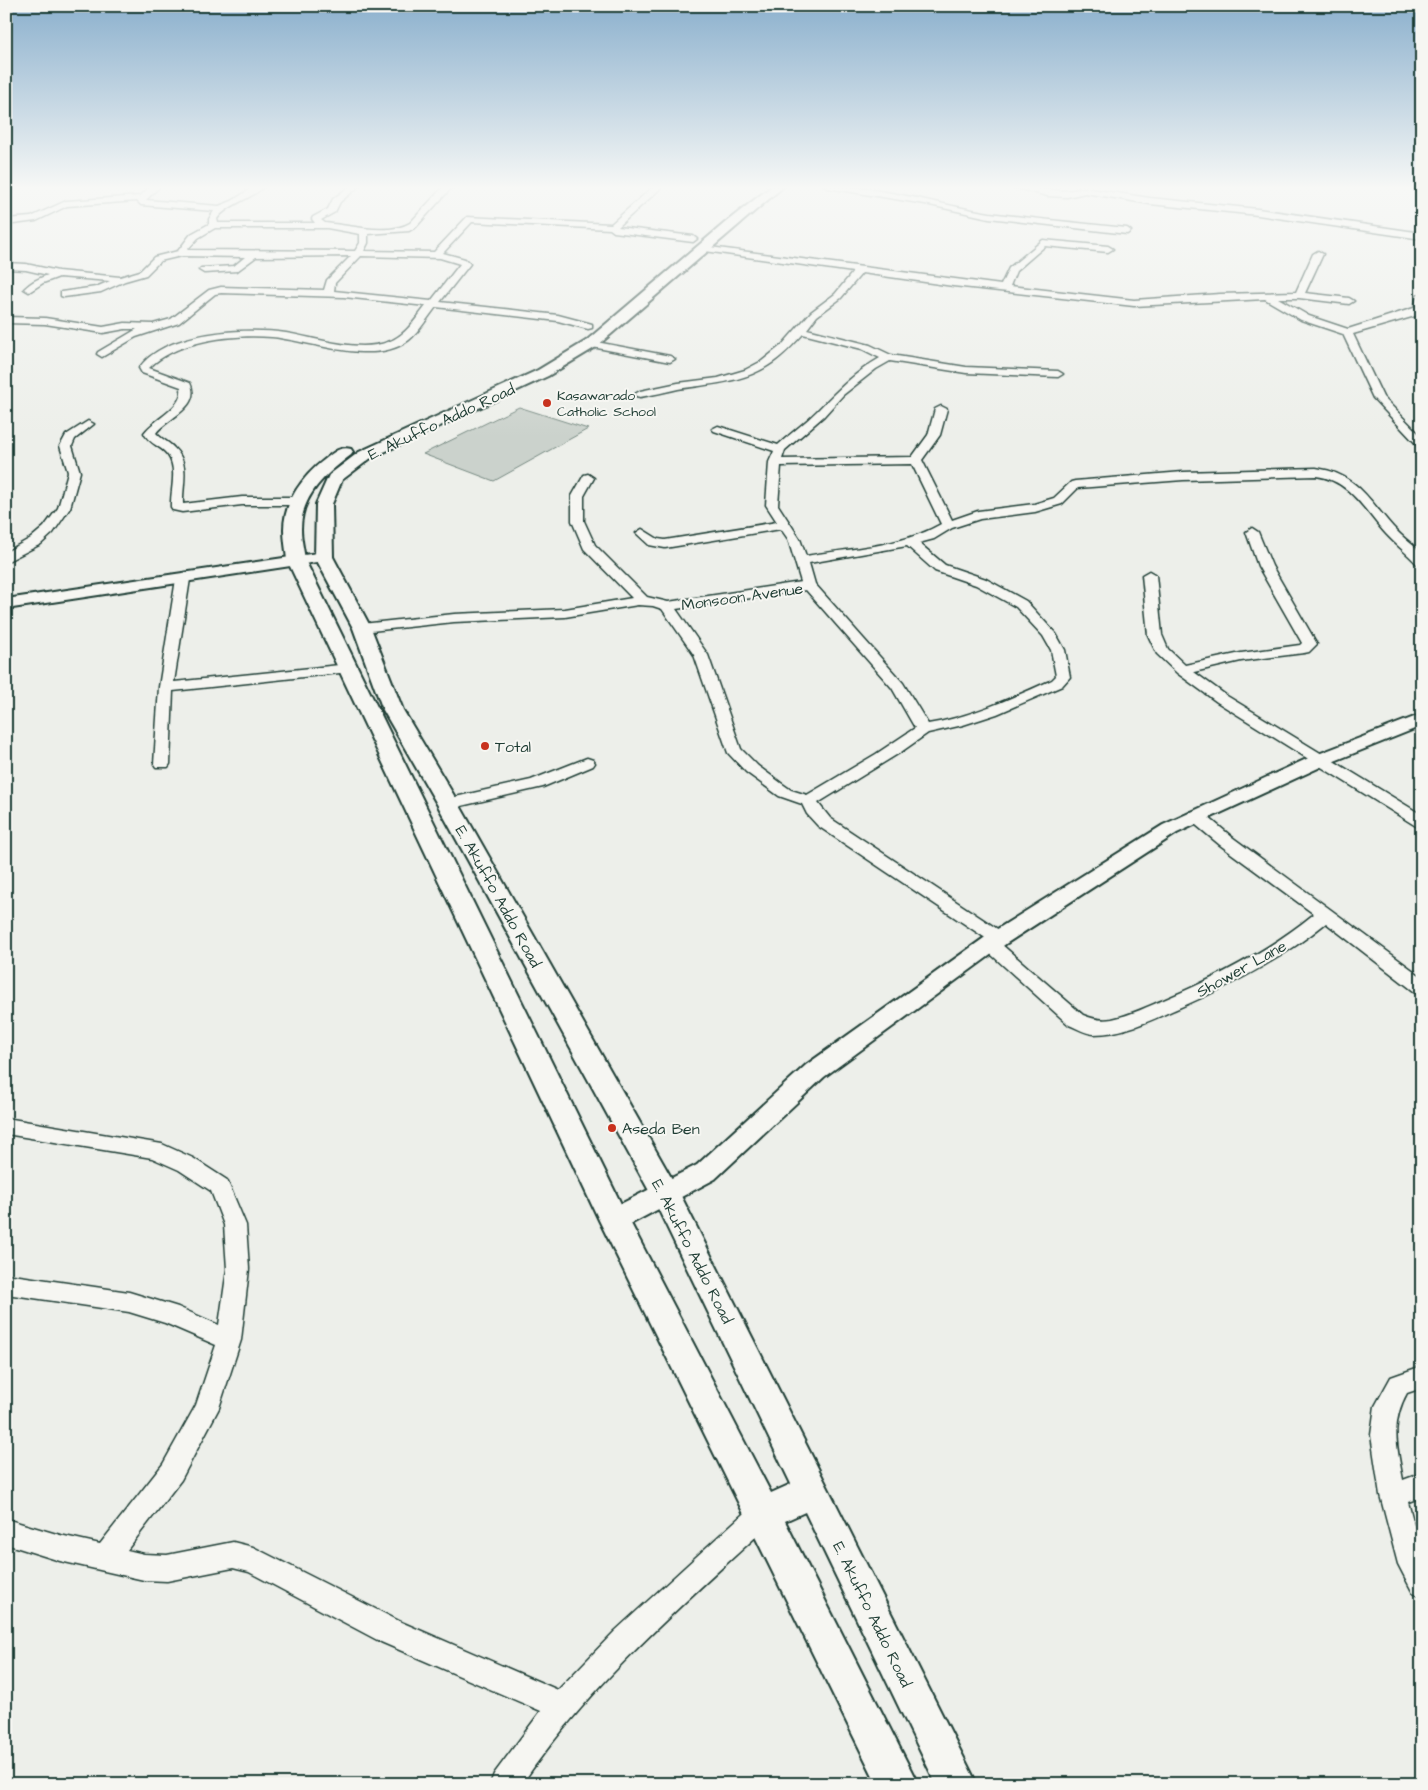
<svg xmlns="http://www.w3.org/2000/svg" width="1428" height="1790" font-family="'Architects Daughter',sans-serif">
<rect width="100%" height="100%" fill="#edefea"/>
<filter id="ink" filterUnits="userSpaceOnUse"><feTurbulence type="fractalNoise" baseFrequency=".02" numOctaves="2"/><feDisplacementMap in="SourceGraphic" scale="10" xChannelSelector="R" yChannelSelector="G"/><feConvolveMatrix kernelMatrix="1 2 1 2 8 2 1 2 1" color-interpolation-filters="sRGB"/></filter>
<g filter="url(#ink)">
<path fill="#cbd2cc" stroke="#758880" d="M 519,407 L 588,429 L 494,481 L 423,454 Z"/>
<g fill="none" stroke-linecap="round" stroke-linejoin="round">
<defs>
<path id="minor" d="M 151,186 L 160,186 L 146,200 L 219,206 L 232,201 L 255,186 L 265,186 C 251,199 227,205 217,219 L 218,223 L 315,223 L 312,219 L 313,217 L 328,209 L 333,199 L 350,186 L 359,186 L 340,202 L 335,212 L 321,220 L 325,223 C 349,225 388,236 410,223 L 444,186 L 453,186 L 416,227 L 409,231 L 368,234 L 368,243 L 364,251 L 434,252 L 467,217 L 611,224 L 654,186 L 663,186 L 618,227 L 693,236 L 697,239 L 693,242 L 614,232 L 610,229 L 472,222 L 443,253 L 465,259 L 470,264 L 440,302 L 558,315 L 592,324 L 592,328 L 588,329 L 558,321 L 436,307 C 428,317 419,332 409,340 C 374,367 312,341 272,337 C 234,334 177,340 149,368 L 190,383 C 202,407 167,418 156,433 C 161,439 169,442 174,448 C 191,464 182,484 183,504 L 242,497 L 300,497 L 306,501 L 300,505 L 242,505 L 182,512 L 173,510 L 171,507 C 170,489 180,465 164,451 C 157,445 148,442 144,433 C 155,418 184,408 181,387 L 142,373 L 139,368 C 165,331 246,327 286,333 C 316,338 359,353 388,342 C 405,336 415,320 426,306 L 344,297 L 221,293 L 215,294 L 179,323 L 136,337 L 102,357 L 97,354 L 98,352 L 137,329 L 125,329 L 103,333 L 45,324 L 6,323 L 6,317 L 45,318 L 103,327 L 125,323 L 153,324 L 171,319 L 209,290 L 221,287 L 324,290 L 327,280 L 351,256 L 256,257 L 237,271 L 204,273 L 199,270 L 201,268 L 234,266 L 245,257 L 181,256 L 160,261 L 146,275 L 125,281 L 101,292 L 64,297 L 61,296 L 61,292 L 96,287 L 110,281 L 59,277 L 43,283 L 29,292 L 24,289 C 31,282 39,278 48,275 L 26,270 L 6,269 L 6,263 L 26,264 L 58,271 L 120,277 L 140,271 L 154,257 L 178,251 L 191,234 L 209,224 L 209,219 L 214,211 L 141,205 L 137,201 L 67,206 L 36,221 L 6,225 L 6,219 L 31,217 L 66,201 L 140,196 ZM 215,228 L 327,228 L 360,234 L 360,243 L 355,251 L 187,250 L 198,238 ZM 361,256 L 440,258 L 460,264 L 431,301 L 334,291 L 335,283 Z
M 824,186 C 881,186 935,204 990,213 C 1035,219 1081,223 1127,228 L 1131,231 L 1127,234 L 989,218 L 925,204 L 828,188 Z
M 1008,186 C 1036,186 1057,195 1084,188 L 1150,198 L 1258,209 L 1422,233 L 1422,239 L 1258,215 L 1150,204 L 1085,193 L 1067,197 L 1048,196 Z
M 1043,240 L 1108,246 L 1113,249 L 1108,252 L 1045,246 L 1016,271 L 1010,286 L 1134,300 L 1220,294 L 1296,292 L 1313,254 L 1318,251 L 1323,254 L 1305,293 L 1349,298 L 1354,301 L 1349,304 L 1299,298 L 1278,298 L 1309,316 L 1348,329 L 1414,308 L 1417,296 L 1422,293 L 1422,314 L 1353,334 L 1383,397 L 1422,437 L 1422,447 L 1418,446 L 1373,398 L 1343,334 L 1301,320 L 1265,299 L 1134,306 L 953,286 L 862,273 L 841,298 L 817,316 L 807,329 L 870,345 L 891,355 L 966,367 L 1058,371 L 1063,374 L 1058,377 L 966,373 L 890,361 L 876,369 L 843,395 L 824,416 L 785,450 L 782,459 L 912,457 L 928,435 L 935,409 L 941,406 L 947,409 L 940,435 L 922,460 L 952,520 L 978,511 L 1034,504 L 1054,498 L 1071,482 L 1075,481 L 1183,472 L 1316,468 C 1357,474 1368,499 1393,527 C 1402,537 1412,544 1422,553 L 1422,565 L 1417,564 C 1407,553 1396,545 1386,534 C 1365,511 1350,480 1316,476 L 1183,480 L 1078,488 L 1062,504 L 1035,512 L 980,519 L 952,528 L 934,539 L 919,543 L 945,565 L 986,579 L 1026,601 L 1056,634 L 1065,650 L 1070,677 L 1062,686 L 997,714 L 963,725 L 928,733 L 901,752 L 818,803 L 830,818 L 1005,934 L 1008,938 L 1005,942 L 1001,944 L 1083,1015 C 1093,1019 1101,1021 1112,1019 C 1131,1015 1149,1006 1166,999 C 1218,977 1270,950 1314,914 L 1220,845 L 1190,820 L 1188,816 L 1190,812 L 1202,812 L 1232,837 L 1422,977 L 1422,993 L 1415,992 L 1326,923 C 1281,960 1228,987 1174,1010 C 1150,1021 1122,1034 1094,1034 C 1086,1034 1077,1028 1069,1025 L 984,948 L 981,944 L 984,940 L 987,939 L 818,826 L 807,814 L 802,804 L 779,796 L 746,772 L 728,753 L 694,655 L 662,609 L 653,606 L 638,605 L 565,617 L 454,622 L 362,632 L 355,628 L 362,624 L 454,614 L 565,609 L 632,598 L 584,549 L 572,521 L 572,496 L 584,475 L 588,474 L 594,478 L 584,496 L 584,521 L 595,545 L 647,597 L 668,602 L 801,582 L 788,539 L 781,529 L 665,548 L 649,545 L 636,533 L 642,529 L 658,539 L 665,540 L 777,522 L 766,505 L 769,462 L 774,451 L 714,431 L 712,429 L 718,426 L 778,445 C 791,433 805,423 817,411 C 837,391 855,372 880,358 L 862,349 L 803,334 C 793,345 782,357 769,365 C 742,383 709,384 678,389 C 665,392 652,395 640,397 L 636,396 L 635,394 L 640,391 L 678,383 L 718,378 L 745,370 L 762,361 L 782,345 L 811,312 L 835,294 L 853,272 L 705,251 L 701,248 L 702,246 L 1001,285 L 1009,268 ZM 912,464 L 941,524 C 901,547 851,548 806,556 L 800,539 L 778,505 L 781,466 ZM 907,546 L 935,571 L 976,585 L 1016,607 L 1043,636 L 1051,650 L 1056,676 L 1052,680 C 1012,698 971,717 928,724 L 903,683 L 815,584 L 809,563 ZM 806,590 L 892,688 L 915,728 L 876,754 L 807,795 L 791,790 L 781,783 L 758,766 L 741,749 L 708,655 L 676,609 Z
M 591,341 L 670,356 L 675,359 L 670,362 L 587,346 L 586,344 Z
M 88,421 L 94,424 L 75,439 L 72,446 L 80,472 L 70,508 L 53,533 L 41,544 L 6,562 L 6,552 L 31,538 L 44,527 L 58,508 L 68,472 L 60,446 L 66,435 Z
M 1252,528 L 1258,532 L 1272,566 L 1317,644 L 1309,652 L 1304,653 L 1241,661 L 1194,672 L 1227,696 L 1422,815 L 1422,827 L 1416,826 L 1217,702 L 1177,673 L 1157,654 L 1148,635 L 1142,575 L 1149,571 L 1156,575 L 1162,635 L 1168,649 L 1185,665 L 1241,653 L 1300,645 L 1302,643 L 1258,566 L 1246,532 Z
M 183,575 L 190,579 L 174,682 L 349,664 L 354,665 L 356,668 L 354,671 L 349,672 L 173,691 L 170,764 L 168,767 L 156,767 L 154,764 L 159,687 L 176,579 Z
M 587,758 L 593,760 L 595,763 L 593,766 L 543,787 L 448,809 L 442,808 L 440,804 L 442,800 L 531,780 Z
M 6,1118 L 162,1144 L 193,1158 L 227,1180 L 246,1225 L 249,1269 L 241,1340 L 219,1408 L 181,1480 L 127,1550 L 144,1554 L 167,1555 L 233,1542 L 253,1547 L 401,1622 L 558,1690 L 615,1631 L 754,1504 L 763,1501 L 772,1504 L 776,1513 L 772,1522 C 683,1604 591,1683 522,1784 L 490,1784 L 494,1774 L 541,1711 L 381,1642 L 249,1572 L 233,1568 L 167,1581 L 144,1580 L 60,1561 L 6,1544 L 6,1519 L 60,1535 L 100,1544 L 163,1464 L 196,1405 L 216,1345 L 165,1323 L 129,1312 L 6,1294 L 6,1274 L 129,1292 L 178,1307 L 219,1325 L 227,1269 L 224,1225 L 211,1191 L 179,1170 L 152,1158 L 6,1134 Z
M 1422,1366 L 1422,1388 L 1407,1393 C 1390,1424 1397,1446 1403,1480 L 1422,1473 L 1422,1497 L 1408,1502 L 1422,1555 L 1422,1597 L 1413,1593 L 1398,1564 L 1380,1495 L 1371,1435 L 1375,1406 L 1391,1377 Z"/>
<path id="tertiary" d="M 324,552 L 330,554 L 332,557 L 330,560 L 6,609 L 6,599 Z
M 1422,714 L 1422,726 L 1327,764 L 1177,833 L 1007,943 L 824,1077 L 715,1179 L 623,1228 L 614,1231 L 605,1228 L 601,1220 L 605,1212 L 697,1165 L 806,1065 L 991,933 L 1163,825 L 1313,756 Z"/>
<path id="secondary" d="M 772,186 L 784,186 L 596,347 L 548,376 L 371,458 L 342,480 L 332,504 L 333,557 L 371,628 L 403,710 L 459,804 L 676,1186 L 977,1784 L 936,1784 L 805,1512 L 785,1521 L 918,1784 L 877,1784 L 599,1220 L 287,560 C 286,550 284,539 284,529 C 284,502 303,476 324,460 C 332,454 339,446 351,449 L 353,452 L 351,455 C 326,474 301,495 301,529 C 301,540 304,550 305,560 L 627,1216 L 771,1493 L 791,1484 L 653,1198 L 437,804 L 383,710 L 353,628 L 315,557 L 316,504 L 329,475 L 359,452 L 538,370 L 586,341 L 726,222 Z"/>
</defs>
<use href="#minor" stroke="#1f3d34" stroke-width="3"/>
<use href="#tertiary" stroke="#1f3d34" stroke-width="4"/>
<use href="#secondary" stroke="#1f3d34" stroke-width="4"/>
<use href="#minor" fill="#f6f6f2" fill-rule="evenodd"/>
<use href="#tertiary" fill="#f6f6f2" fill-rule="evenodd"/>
<use href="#secondary" fill="#f6f6f2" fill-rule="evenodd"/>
</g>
</g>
<linearGradient id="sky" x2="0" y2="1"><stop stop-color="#8bb0cd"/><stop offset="0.43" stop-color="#f7f8f6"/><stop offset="1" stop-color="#f7f8f6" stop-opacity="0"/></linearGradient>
<rect width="1428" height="437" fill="url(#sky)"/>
<g fill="#c8321e" stroke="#f6f6f2" stroke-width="2">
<circle cx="547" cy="403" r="5"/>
<circle cx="485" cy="746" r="5"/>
<circle cx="612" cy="1128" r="5"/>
</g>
<g text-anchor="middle" stroke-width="4" stroke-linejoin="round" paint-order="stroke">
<g font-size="14" fill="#1f3d34" stroke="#f6f6f2" text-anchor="start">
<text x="557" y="400">Kasawarado<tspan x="557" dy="16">Catholic School</tspan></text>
</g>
<g font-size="16" fill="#1f3d34" stroke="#f6f6f2">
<text transform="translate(441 421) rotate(-25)" y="6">E. Akuffo Addo Road</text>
<text transform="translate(742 596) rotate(-8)" y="6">Monsoon Avenue</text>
<text transform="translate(499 896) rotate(61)" y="6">E. Akuffo Addo Road</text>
<text transform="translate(1241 968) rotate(-29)" y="6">Shower Lane</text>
<text transform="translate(693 1251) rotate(63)" y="6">E. Akuffo Addo Road</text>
<text transform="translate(873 1614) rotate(64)" y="6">E. Akuffo Addo Road</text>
</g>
<g font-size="16" fill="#1f3d34" stroke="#f6f6f2" text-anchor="start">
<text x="495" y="752">Total</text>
<text x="622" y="1134">Aseda Ben</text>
</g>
</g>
<rect width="1428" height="1790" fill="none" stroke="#f6f6f2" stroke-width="25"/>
<rect x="12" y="12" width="1403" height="1765" fill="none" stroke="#1f3d34" stroke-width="2" filter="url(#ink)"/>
</svg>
